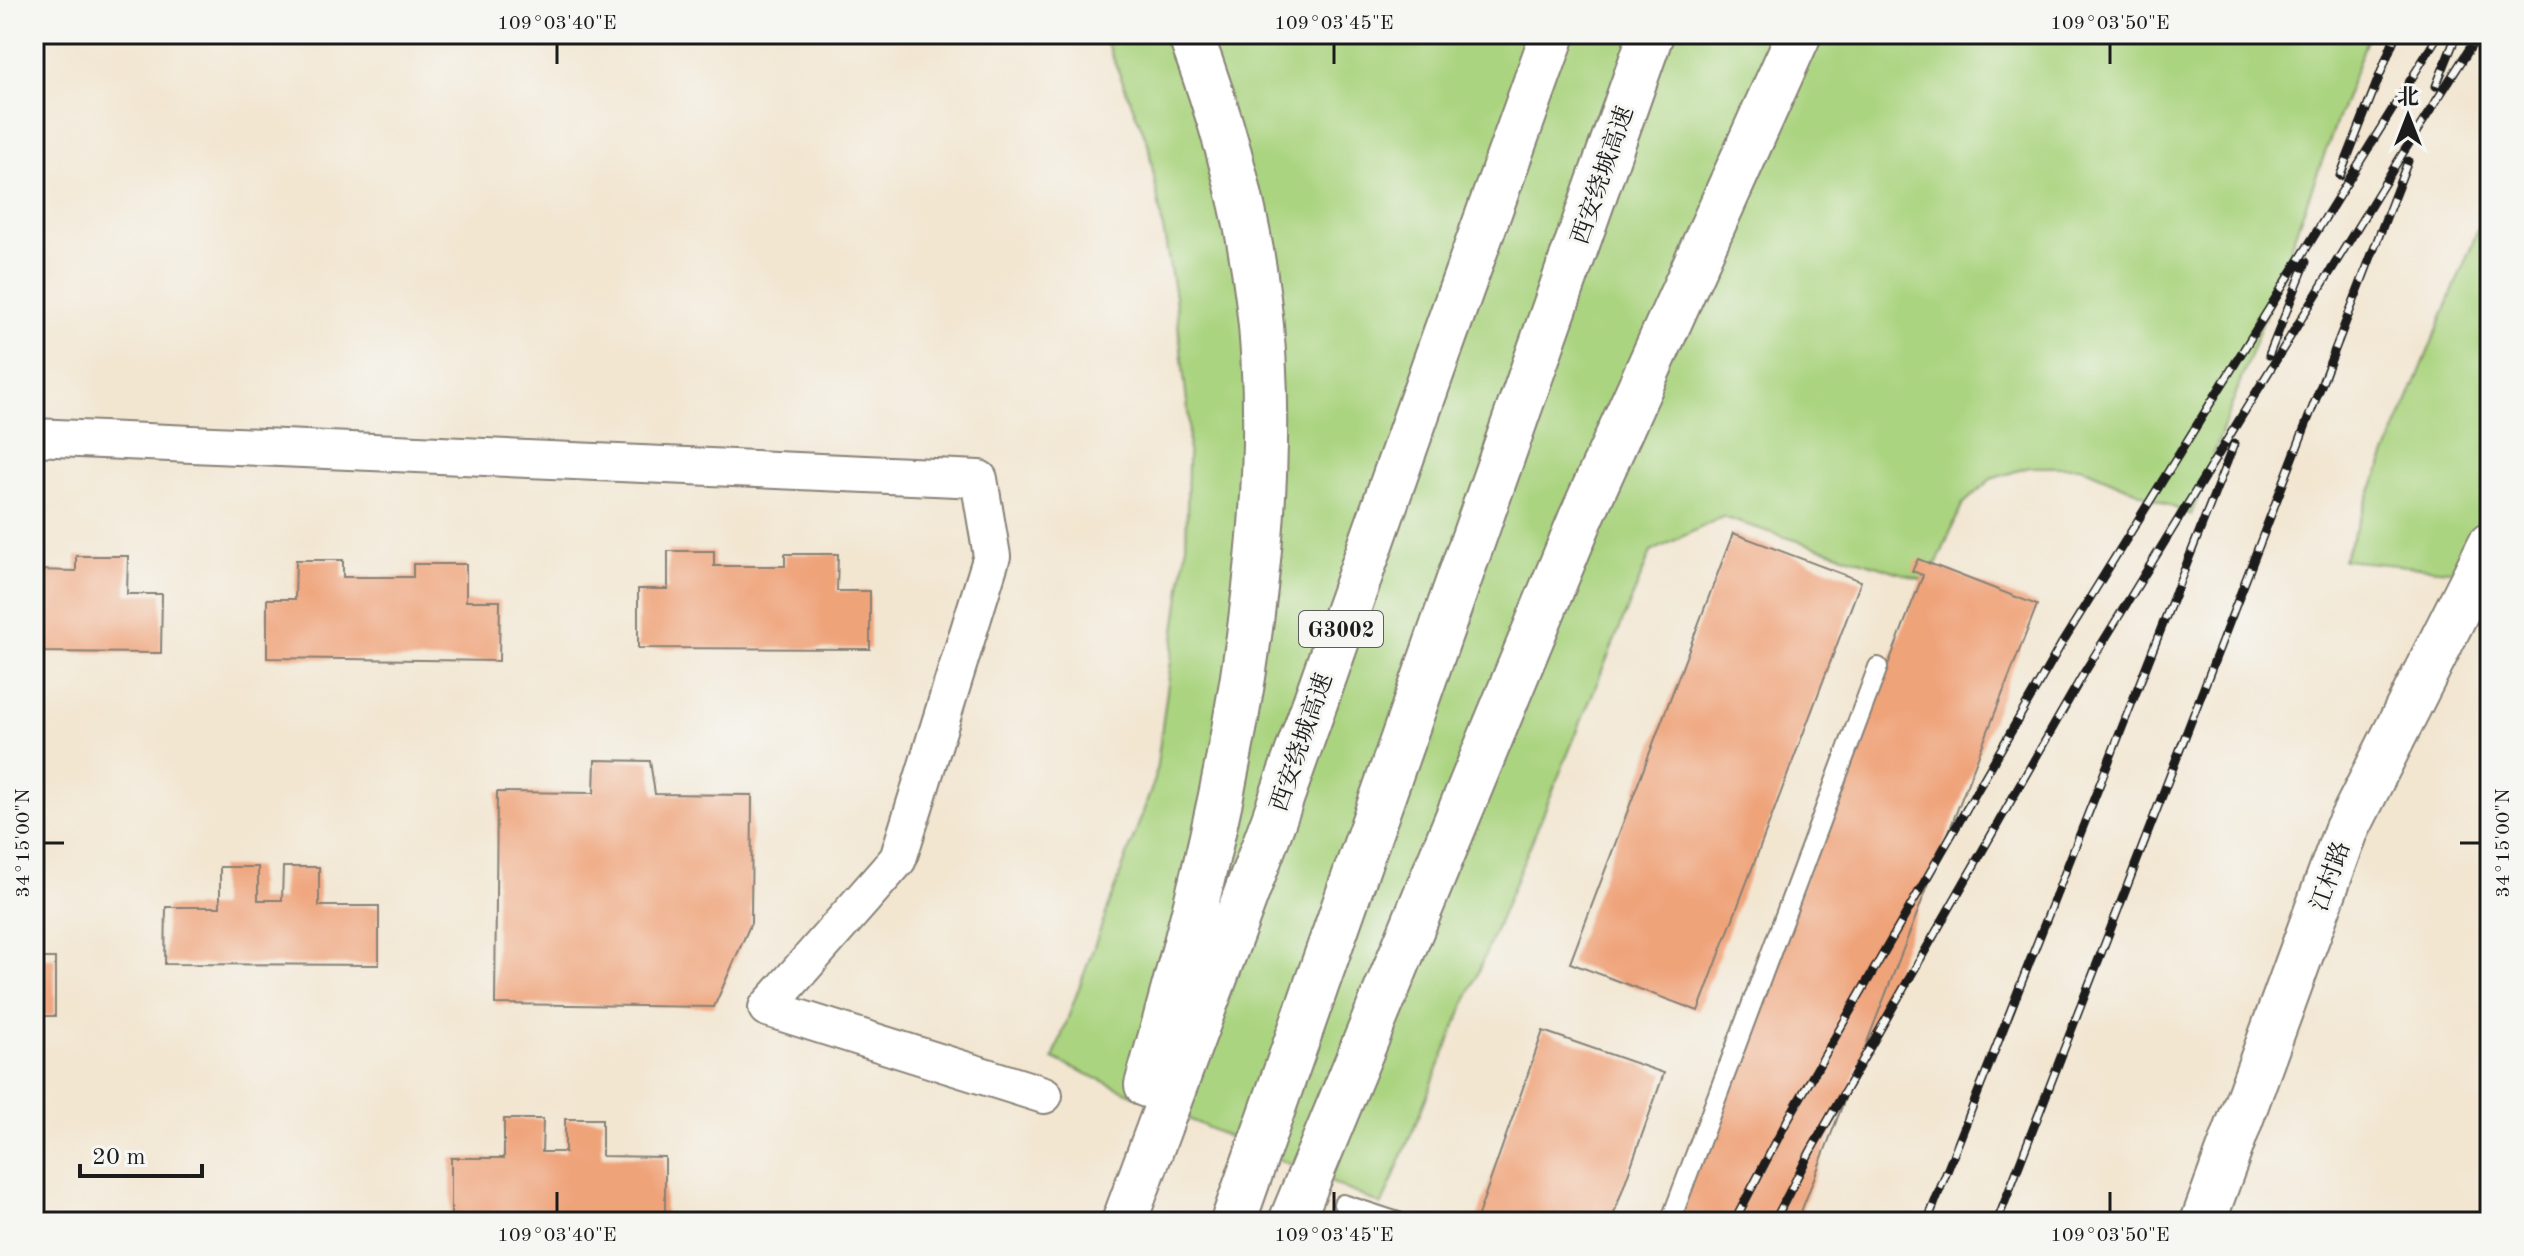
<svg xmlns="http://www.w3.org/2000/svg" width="2524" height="1256" font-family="'Old Standard TT','Noto Serif SC',serif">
<rect width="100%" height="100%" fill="#f6f6f2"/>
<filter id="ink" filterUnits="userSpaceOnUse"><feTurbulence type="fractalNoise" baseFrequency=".0125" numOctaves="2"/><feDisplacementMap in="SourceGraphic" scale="16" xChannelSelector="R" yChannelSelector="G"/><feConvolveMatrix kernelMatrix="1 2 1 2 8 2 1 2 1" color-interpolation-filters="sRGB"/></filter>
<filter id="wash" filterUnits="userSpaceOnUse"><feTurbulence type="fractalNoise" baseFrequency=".006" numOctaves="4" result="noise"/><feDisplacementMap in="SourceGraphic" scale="32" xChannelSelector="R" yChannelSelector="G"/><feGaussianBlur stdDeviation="1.8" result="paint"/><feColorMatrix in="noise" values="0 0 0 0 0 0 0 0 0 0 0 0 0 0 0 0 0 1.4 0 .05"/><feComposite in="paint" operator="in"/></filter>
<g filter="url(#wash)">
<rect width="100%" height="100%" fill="#f2e6d1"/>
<path fill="#abd480" stroke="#64784e" stroke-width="2" d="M 1103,34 L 2369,34 L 2191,515 L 2080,467 L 2029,467 L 1991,479 L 1962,505 L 1929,582 L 1722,517 L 1651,552 L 1382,1205 L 1053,1059 L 1155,779 L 1186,550 L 1189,420 L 1175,297 L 1148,143 Z
M 2490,200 L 2490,574 L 2343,560 Z"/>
<g id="blocks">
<path fill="#efa379" d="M 1733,533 L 1861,581 L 1698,1011 L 1570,963 Z
M 668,551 L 714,551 L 714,566 L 785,566 L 785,554 L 838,554 L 837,591 L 870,591 L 870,649 L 638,648 L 638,589 L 668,589 Z
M 76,556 L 128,556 L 127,594 L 162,594 L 161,653 L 34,652 L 34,570 L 76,571 Z
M 1918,559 L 2037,605 L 1797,1222 L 1671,1222 L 1923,575 L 1912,571 Z
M 296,560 L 343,560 L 343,577 L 413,577 L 413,564 L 466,564 L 466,601 L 500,601 L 499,661 L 267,658 L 267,599 L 295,599 Z
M 595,760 L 650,761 L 655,794 L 752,795 L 751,923 L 714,1007 L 495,1004 L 497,792 L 594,793 Z
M 220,867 L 258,867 L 258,900 L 282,900 L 283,867 L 319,867 L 319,906 L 379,906 L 379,965 L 165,964 L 166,907 L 220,907 Z
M 34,958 L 55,958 L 55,1016 L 34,1016 Z
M 1543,1031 L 1664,1073 L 1611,1222 L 1490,1222 L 1477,1218 Z
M 504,1119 L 543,1119 L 542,1152 L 565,1152 L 565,1119 L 602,1119 L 602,1156 L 665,1157 L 665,1216 L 451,1215 L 451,1158 L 504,1158 Z"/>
</g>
</g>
<g filter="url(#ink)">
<use href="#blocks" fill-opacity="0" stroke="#878176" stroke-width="2"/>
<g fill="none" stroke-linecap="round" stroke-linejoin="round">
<defs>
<path id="service" d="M 1343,1204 L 1398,1222
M 1670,1222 L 1878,667"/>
<path id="minor" d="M 34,437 L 979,479 L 992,556 L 898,859 L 767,1008 L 1044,1095"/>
<path id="tertiary" d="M 2203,1222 L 2346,831 L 2490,545"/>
<path id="motorway" d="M 1147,1085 C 1194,921 1236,759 1255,588 C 1266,492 1270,394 1258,298 C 1247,208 1222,119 1190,34
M 1124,1222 L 1274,819 L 1437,357 L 1553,34
M 1233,1222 L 1651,34
M 1291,1222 L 1581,518 L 1799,34"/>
</defs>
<use href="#service" stroke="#878176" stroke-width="22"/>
<use href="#minor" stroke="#878176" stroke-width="40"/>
<use href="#tertiary" stroke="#878176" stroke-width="48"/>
<use href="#motorway" stroke="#878176" stroke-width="48"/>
<use href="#service" stroke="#fff" stroke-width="18"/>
<use href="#minor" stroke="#fff" stroke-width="36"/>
<use href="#tertiary" stroke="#fff" stroke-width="44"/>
<use href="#motorway" stroke="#fff" stroke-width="44"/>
<defs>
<path id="rail" d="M 2436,86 L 2457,34
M 2340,176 L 2396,34
M 2269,355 L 2306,262
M 1734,1222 L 1788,1119 L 2062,643 L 2439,34
M 1774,1222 L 1810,1152 L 2084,673 L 2403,153 L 2479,34
M 1927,1222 L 2234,444
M 1997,1222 L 2408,161"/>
</defs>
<use href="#rail" stroke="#1c1c1c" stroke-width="9"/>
<use href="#rail" stroke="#f6f6f2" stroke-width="6" stroke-dasharray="18" stroke-linecap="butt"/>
</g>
</g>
<path fill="none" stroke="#1c1c1c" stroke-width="3" d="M 557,44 L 557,64M 1334,44 L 1334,64M 2110,44 L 2110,64M 44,843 L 64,843M 2460,843 L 2480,843M 557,1192 L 557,1212M 1334,1192 L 1334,1212M 2110,1192 L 2110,1212"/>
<g text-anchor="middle" stroke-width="6" stroke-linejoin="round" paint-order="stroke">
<rect fill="#f6f6f2" stroke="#5d5d5c" stroke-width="2" x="1299" y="611" width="84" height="36" rx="6"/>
<g font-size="22" font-weight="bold" fill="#1c1c1c">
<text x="1341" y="637">G3002</text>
</g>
<g font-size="24" fill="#1c1c1c" stroke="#f6f6f2">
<text transform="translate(1602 175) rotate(-71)" y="8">西安绕城高速</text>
<text transform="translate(1301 742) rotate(-71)" y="8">西安绕城高速</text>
<text transform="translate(2330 876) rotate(-70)" y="8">江村路</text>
</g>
</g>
<rect width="2524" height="1256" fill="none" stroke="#f6f6f2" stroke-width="88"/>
<g transform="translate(2408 116)" stroke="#f6f6f2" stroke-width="6" paint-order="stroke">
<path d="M0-6L14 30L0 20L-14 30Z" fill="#1c1c1c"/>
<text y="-12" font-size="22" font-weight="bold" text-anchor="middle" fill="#1c1c1c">北</text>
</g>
<path d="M80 1164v12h122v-12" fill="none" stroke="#1c1c1c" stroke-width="4"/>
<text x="92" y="1164" font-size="24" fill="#1c1c1c" stroke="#f6f6f2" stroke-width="6" paint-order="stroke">20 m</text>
<rect x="44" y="44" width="2436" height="1168" fill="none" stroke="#1c1c1c" stroke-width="3"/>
<g font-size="20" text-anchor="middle" fill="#1c1c1c">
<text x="557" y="29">109°03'40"E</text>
<text x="1334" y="29">109°03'45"E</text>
<text x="2110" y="29">109°03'50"E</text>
<text transform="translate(22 843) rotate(-90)" y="7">34°15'00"N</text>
<text transform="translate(2502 843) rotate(-90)" y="7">34°15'00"N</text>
<text x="557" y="1241">109°03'40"E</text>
<text x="1334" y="1241">109°03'45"E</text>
<text x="2110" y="1241">109°03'50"E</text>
</g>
</svg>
